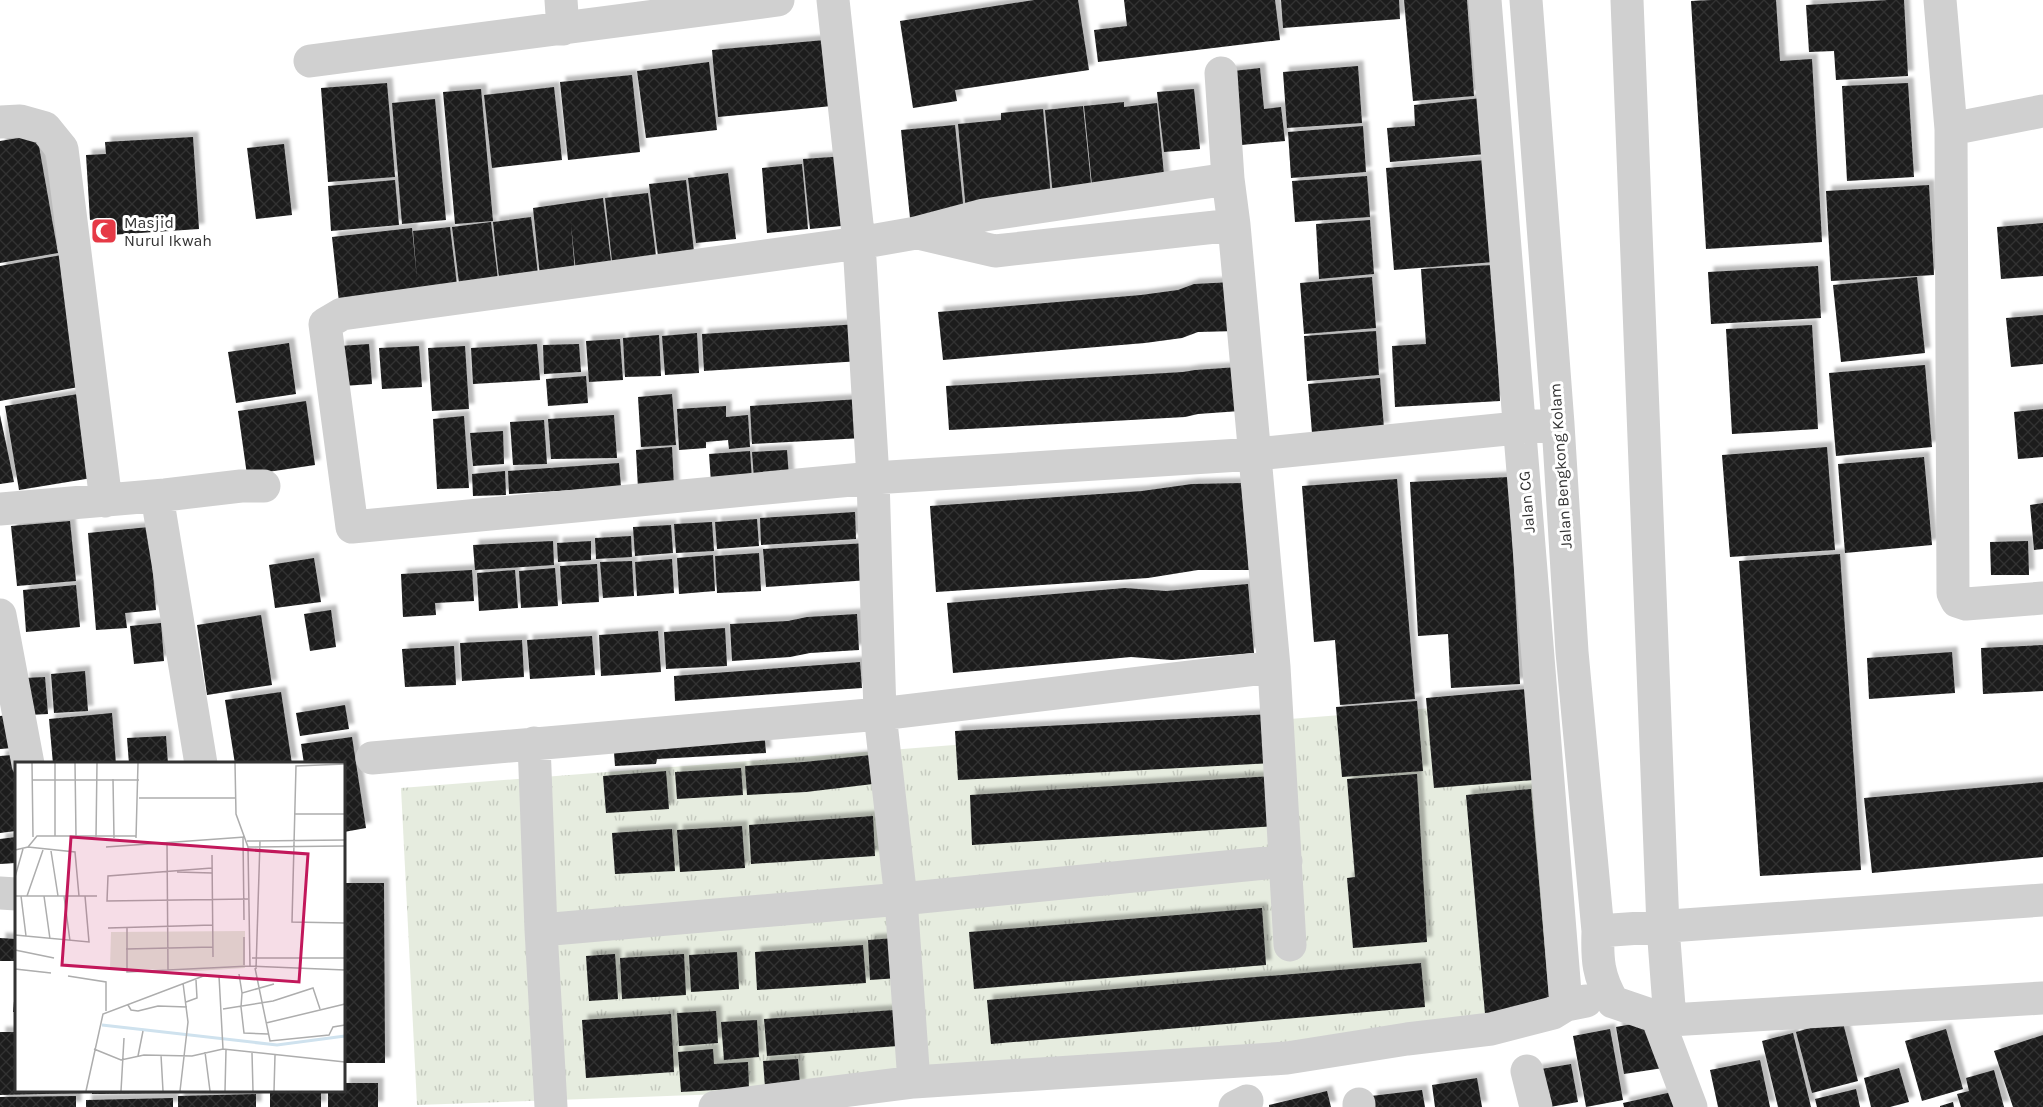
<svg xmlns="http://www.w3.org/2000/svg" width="2043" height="1107" font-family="Karla,sans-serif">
<defs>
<pattern id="park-tufts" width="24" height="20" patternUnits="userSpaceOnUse" patternTransform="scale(1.5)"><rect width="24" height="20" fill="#e6ecdf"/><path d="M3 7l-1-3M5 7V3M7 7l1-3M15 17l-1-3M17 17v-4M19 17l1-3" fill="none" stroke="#c6cbc0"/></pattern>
<pattern id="building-cross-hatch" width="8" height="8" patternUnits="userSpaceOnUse" patternTransform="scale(1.5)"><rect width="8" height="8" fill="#1a1a1a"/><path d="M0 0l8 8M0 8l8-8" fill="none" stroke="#333"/></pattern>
<filter id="shadow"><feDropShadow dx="5.5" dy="-5.5" stdDeviation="1.5" flood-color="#0004"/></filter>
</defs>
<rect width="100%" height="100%" fill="#fff"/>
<path fill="url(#park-tufts)" d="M 1548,699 L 1573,1018 L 1161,1078 L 417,1105 L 401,788 Z"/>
<path fill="url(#building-cross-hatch)" filter="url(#shadow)" d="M 1034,0 L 1078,0 L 1089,70 L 955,90 L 957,101 L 913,108 L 900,21 Z
M 1124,0 L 1275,0 L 1280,40 L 1098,62 L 1094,30 L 1127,26 Z
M 1281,0 L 1399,0 L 1400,19 L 1283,28 Z
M 1404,0 L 1467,0 L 1474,96 L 1413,101 Z
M 1713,0 L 1776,0 L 1780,61 L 1812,59 L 1822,242 L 1706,249 L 1691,1 Z
M 1888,0 L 1904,0 L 1908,76 L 1836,80 L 1834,51 L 1809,52 L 1806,5 Z
M 836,39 L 842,105 L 718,117 L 712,50 Z
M 709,62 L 717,130 L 646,138 L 637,71 Z
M 1358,66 L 1362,123 L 1287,128 L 1283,72 Z
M 1260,68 L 1264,109 L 1281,107 L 1285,141 L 1231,146 L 1224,72 Z
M 632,75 L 640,152 L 568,160 L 560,82 Z
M 387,83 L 395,177 L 328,182 L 321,88 Z
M 1908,83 L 1914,177 L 1847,181 L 1842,86 Z
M 554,87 L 562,160 L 492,168 L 484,95 Z
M 481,89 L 493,221 L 455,224 L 443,92 Z
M 1194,89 L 1200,149 L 1164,152 L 1157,92 Z
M 1482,98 L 1486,154 L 1390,162 L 1387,128 L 1415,126 L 1414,105 Z
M 435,99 L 446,220 L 402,224 L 392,103 Z
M 1124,102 L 1124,107 L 1157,103 L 1165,185 L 1093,195 L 1084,106 Z
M 1083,106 L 1092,193 L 1053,197 L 1045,110 Z
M 1043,109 L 1051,197 L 966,211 L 958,124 L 1001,120 L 1001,113 Z
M 955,125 L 964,213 L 910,218 L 901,130 Z
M 1363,126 L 1366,172 L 1291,178 L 1288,132 Z
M 37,135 L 58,253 L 0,263 L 0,141 Z
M 193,137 L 199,229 L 110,235 L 109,218 L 90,220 L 86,155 L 106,154 L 105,142 Z
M 284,144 L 292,215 L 256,219 L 247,148 Z
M 846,156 L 852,225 L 810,229 L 803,159 Z
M 1486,160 L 1494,262 L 1394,270 L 1386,168 Z
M 802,164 L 808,229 L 767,233 L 762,168 Z
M 728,173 L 736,239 L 696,243 L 688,178 Z
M 1367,176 L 1370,217 L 1295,222 L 1292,181 Z
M 395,180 L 399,225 L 331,231 L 328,186 Z
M 686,180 L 694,252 L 658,256 L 649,184 Z
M 1929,185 L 1934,275 L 1831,281 L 1826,191 Z
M 648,193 L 656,256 L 612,261 L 605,198 Z
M 603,198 L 612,269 L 576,273 L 571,224 L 575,273 L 540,276 L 533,208 Z
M 531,217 L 538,274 L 499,278 L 493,222 Z
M 1370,220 L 1374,274 L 1319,279 L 1316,224 Z
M 491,222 L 498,279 L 459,283 L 452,227 Z
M 2043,223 L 2043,276 L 2001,279 L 1997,227 Z
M 450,227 L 457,285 L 339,302 L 332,237 L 412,228 L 417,279 L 413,231 Z
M 67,254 L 90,385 L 0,401 L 0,266 Z
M 1492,265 L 1500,401 L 1395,407 L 1392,346 L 1426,344 L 1421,269 Z
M 1818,266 L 1821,318 L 1711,324 L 1708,272 Z
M 1372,277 L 1376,328 L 1304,334 L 1300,283 Z
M 1917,277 L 1925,353 L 1841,362 L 1833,285 Z
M 1233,282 L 1237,331 L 1198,332 L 1182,338 L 1145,343 L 943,360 L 938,312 L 1141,295 L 1178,290 L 1194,284 Z
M 2043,315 L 2043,364 L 2011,367 L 2006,318 Z
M 859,324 L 861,361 L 704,371 L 702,334 Z
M 1812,325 L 1818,429 L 1732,434 L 1726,329 Z
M 1376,331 L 1379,375 L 1307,381 L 1304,336 Z
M 697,333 L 699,373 L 665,375 L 662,336 Z
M 659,335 L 661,376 L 625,377 L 623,338 Z
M 620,339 L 623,380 L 589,382 L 586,341 Z
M 289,343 L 296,394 L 236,403 L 228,352 Z
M 369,344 L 372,384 L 343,386 L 340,346 Z
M 537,344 L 540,380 L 473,384 L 471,348 Z
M 579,344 L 581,372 L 544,374 L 543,345 Z
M 419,346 L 422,387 L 382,389 L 379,348 Z
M 465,346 L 469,409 L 432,411 L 428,348 Z
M 1925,365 L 1932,447 L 1836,456 L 1829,373 Z
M 1238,367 L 1240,411 L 1198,414 L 1185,417 L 949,430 L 946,386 L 1183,372 L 1195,370 Z
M 586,376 L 588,403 L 548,406 L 546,379 Z
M 1380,378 L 1384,428 L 1312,433 L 1308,384 Z
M 84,393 L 98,477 L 19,490 L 5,406 Z
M 672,394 L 676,445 L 641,447 L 638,397 Z
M 860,399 L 863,438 L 752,444 L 750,406 Z
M 306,401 L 315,465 L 247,475 L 238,411 Z
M 726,406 L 726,417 L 748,415 L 750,447 L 729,449 L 728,440 L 706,442 L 706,448 L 679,450 L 677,409 Z
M 2043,409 L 2043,457 L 2018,459 L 2014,412 Z
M 0,415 L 14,482 L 0,484 Z
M 614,415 L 617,458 L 551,459 L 548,419 Z
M 464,416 L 469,488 L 437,489 L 433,419 Z
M 544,420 L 547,464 L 513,465 L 510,422 Z
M 503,431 L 504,464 L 473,466 L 470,433 Z
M 672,447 L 674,487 L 638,489 L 636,450 Z
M 1827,447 L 1835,550 L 1730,557 L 1722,455 Z
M 787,450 L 789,477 L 754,479 L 752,452 Z
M 750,451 L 752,479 L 711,482 L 709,454 Z
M 1924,457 L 1932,545 L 1845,553 L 1838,464 Z
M 619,463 L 621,487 L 509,494 L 508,471 Z
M 505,471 L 506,495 L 473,496 L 472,474 Z
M 1509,477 L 1520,684 L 1451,688 L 1448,634 L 1418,636 L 1410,482 Z
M 1397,479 L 1415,699 L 1340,705 L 1335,640 L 1314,642 L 1302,486 Z
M 1243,483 L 1249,570 L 1198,570 L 1148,578 L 936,592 L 930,506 L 1142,491 L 1192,484 Z
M 2043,503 L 2043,549 L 2034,550 L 2030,505 Z
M 855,512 L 856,539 L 761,545 L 760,518 Z
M 757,519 L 759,546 L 717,549 L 715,522 Z
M 70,521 L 76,581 L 17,586 L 11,526 Z
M 712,522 L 714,551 L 676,553 L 674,524 Z
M 671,525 L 673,553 L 635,556 L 633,527 Z
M 149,527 L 156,610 L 125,613 L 127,628 L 96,630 L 88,533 Z
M 631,536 L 632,557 L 596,559 L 595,538 Z
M 553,541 L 554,565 L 475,570 L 473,545 Z
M 591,541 L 591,560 L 558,562 L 557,543 Z
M 2028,541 L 2029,575 L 1991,575 L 1990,542 Z
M 868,543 L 870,580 L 766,587 L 763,549 Z
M 759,553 L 761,591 L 717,593 L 715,556 Z
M 1840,554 L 1861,870 L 1760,876 L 1739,561 Z
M 713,555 L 715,591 L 679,594 L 677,558 Z
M 314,558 L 321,602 L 275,608 L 269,565 Z
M 672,559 L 674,593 L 637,596 L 635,562 Z
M 632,561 L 634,596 L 603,598 L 600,562 Z
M 597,564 L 599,602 L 562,604 L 560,566 Z
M 555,568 L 558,606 L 521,608 L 519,571 Z
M 472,570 L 474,601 L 435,603 L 436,615 L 403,617 L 401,574 Z
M 515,570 L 518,608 L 479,611 L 477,573 Z
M 1248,584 L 1254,653 L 1172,660 L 1131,657 L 953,673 L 947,603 L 1125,588 L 1166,591 Z
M 76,585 L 80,627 L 26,632 L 23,590 Z
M 331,610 L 336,647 L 310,651 L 304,614 Z
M 857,614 L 859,650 L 810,653 L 790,657 L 732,661 L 730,624 L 788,621 L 807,617 Z
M 261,615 L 272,685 L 207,695 L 197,625 Z
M 161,623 L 164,661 L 134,664 L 130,626 Z
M 725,628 L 727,666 L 666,669 L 664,632 Z
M 658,631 L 661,672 L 601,676 L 599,635 Z
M 592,636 L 595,675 L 530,679 L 527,640 Z
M 522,640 L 524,677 L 462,681 L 460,643 Z
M 2043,645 L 2043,691 L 1983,694 L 1981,648 Z
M 454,646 L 456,685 L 405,687 L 402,649 Z
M 1952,652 L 1955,693 L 1869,699 L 1867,658 Z
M 860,662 L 862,688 L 675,701 L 674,676 Z
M 85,671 L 88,711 L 54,713 L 51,674 Z
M 45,677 L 48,714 L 28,715 L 24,678 Z
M 1527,689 L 1534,780 L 1434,788 L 1426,698 Z
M 281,692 L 292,764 L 235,764 L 225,700 Z
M 1417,701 L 1423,771 L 1342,777 L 1336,707 Z
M 345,705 L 349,729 L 300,736 L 296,713 Z
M 112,713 L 116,764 L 53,764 L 49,719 Z
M 1272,714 L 1275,763 L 958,780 L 955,731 Z
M 10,715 L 14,748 L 0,749 L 0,716 Z
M 764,730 L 766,753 L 657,759 L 656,764 L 615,766 L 613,739 Z
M 166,736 L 168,764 L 129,764 L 127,738 Z
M 352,737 L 366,828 L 344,832 L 344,764 L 304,764 L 301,744 Z
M 25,754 L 16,764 L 16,831 L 0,833 L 0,756 Z
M 871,755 L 873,784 L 806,792 L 747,795 L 745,766 L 804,762 Z
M 741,768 L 743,795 L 677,799 L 675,772 Z
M 666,771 L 669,809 L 606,813 L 603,776 Z
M 1417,774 L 1427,942 L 1353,948 L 1347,878 L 1355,877 L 1347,779 Z
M 1273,776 L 1276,826 L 972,845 L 970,795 Z
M 2043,782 L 2043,857 L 1872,873 L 1864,798 Z
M 1531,789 L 1550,1009 L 1485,1014 L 1466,795 Z
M 873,816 L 875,856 L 751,864 L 749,825 Z
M 742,826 L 745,868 L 680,872 L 677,830 Z
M 672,829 L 675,871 L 615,874 L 612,833 Z
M 16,837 L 16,863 L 0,864 L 0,839 Z
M 344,883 L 384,883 L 385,1063 L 344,1063 Z
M 1262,908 L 1266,965 L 974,989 L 969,932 Z
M 0,938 L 16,939 L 16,961 L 0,961 Z
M 895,938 L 898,978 L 870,980 L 868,940 Z
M 863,945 L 866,983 L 757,990 L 755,952 Z
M 737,952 L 739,989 L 691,992 L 689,955 Z
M 615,954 L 618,999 L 589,1001 L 586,956 Z
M 684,954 L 686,995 L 622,999 L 620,958 Z
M 1421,963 L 1425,1007 L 991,1044 L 987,1000 Z
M 15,990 L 16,990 L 16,1012 L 13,1012 Z
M 895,1010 L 898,1046 L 767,1056 L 764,1019 Z
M 716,1011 L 718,1043 L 679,1046 L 677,1013 Z
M 671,1014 L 674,1072 L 586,1078 L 582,1020 Z
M 1842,1019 L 1858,1081 L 1812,1093 L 1796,1032 Z
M 757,1020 L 759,1057 L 724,1060 L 721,1022 Z
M 1654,1020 L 1663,1068 L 1624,1074 L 1616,1027 Z
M 1610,1029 L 1623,1100 L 1586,1107 L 1573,1036 Z
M 1946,1029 L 1963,1089 L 1922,1101 L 1905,1041 Z
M 0,1032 L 16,1032 L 16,1090 L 85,1090 L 85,1093 L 0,1095 Z
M 1793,1033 L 1811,1107 L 1778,1107 L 1762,1041 Z
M 2043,1035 L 2043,1107 L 2013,1107 L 1994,1051 Z
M 713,1049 L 714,1064 L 748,1062 L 749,1088 L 681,1092 L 678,1052 Z
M 798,1059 L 800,1085 L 765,1087 L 763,1061 Z
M 1760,1060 L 1770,1107 L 1718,1107 L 1710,1070 Z
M 1571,1064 L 1578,1102 L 1550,1107 L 1535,1070 Z
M 1899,1068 L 1909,1102 L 1890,1107 L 1871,1107 L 1864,1078 Z
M 1994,1070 L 2004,1107 L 1961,1107 L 1957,1094 L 1969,1091 L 1966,1078 Z
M 1477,1078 L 1482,1107 L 1435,1107 L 1432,1085 Z
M 344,1083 L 378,1083 L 378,1107 L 328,1107 L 328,1090 L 344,1090 Z
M 1856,1089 L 1860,1107 L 1817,1107 L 1815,1099 Z
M 92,1090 L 172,1090 L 172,1093 L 92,1094 Z
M 1422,1090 L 1425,1107 L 1373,1107 L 1371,1096 Z
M 1681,1090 L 1685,1107 L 1624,1107 L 1623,1103 Z
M 1327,1091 L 1331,1107 L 1269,1107 L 1269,1105 Z
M 270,1093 L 321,1093 L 321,1107 L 270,1107 Z
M 256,1094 L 256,1107 L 178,1107 L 178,1096 Z
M 76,1096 L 76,1107 L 0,1107 L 0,1097 Z
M 173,1098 L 173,1107 L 86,1107 L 86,1100 Z
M 1953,1102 L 1954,1107 L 1940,1107 L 1940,1106 Z"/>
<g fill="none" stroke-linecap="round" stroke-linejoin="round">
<path stroke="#d0d0d0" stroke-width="33" d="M 561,0 L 563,29
M 833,0 L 859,243 L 873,478 L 880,714 L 901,899 L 914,1082
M 1485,0 L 1566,1005
M 1526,0 L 1558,424 L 1572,652 L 1598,931 C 1597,960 1598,976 1613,1002 L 1657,1017 L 1670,1020 L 2043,998
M 1627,0 L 1663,927 L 1670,1020
M 1940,0 L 1951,129 L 1953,593 L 1957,601 L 1966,604 L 2043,598
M 310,61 L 778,0
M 1221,73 L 1228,179 L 1234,225 L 1274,667 L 1290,945
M 0,122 L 20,121 L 45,128 L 62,149 L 106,501
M 1951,129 L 2043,111
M 1228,179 L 984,215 L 916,233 L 859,243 L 342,314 L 325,324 L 352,527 L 873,478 L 1256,454 L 1558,424
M 922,234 L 995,251 L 1234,225
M 157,496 L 201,764
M 0,509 L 165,495 L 241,486 L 264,486
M 0,615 L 28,764
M 534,743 L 541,930 L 551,1107
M 372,758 L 880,714 L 1274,667
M 0,893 L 16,894
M 541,930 L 901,899 L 1286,861
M 1598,931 L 2043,900
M 1657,1017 L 1691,1107
M 1527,1071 L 1536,1107
M 1359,1104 L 1359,1107
M 715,1107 L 914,1082 L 1287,1058 L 1407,1039 L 1491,1029 L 1553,1013 L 1566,1005 L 1586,1001
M 1235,1107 L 1247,1101"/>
</g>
<defs>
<symbol id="mosque-square" viewBox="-11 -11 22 22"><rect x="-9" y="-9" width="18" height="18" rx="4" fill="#e63946" stroke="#fff"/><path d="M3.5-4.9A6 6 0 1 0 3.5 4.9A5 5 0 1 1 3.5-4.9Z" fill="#fff"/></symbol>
</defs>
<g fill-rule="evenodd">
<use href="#mosque-square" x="89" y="216" width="30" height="30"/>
</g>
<g text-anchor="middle" stroke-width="6" stroke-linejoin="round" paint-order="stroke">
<g font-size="16" fill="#333" stroke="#fff" text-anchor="start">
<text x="124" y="228">Masjid<tspan x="124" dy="18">Nurul Ikwah</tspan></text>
</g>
<g font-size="16" fill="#333" stroke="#fff">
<text transform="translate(1560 466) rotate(-94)" y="6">Jalan Bengkong Kolam</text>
<text transform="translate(1526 502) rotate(-95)" y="6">Jalan CG</text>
</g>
</g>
<g transform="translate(15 762)">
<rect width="330" height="330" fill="#fff"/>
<path d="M 230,169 L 230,206 L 182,209 L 95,206 L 96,170 Z" fill="#e6ecdf"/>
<path fill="none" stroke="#cfe2ee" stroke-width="3" d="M 87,263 L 262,283 L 330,274"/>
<path fill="none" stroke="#adadad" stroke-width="1.5" d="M 17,1 L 18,75M 40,1 L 40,74M 60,1 L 61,74M 220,1 L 221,52 L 233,85 L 235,204 L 330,208M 330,2 L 281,4 L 277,160 L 330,161M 98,17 L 99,76M 17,18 L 124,18M 124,36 L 220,36M 280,52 L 330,52M 81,75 L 82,1M 228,75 L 229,158M 121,76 L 123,1M 232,79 L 330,78M 152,81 L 153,208M 13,85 L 22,74 L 121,74M 91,85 L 230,75M 233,85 L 330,84M 0,88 L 13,85 L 60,90 L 64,134M 36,89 L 43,134M 197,93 L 198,195M 197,106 L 93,114 L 92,139 L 233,137M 162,110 L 197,111M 0,115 L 8,87M 0,134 L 82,134M 6,134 L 11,174M 12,134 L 28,88M 29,134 L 35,177M 49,134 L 55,179M 112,165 L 112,210 L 235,204M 93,166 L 198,163M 0,173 L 74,180 L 70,134M 229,175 L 229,203M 111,187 L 198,185M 0,188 L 39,196M 237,196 L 330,196M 240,206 L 255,279 L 314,273 L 318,265 L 330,263M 0,207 L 36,211M 241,207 L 245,79M 224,212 L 227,231M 53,214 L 91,220 L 91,249M 204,214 L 208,287M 171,240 L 182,236 L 181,218M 113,243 L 116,248 L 123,249 L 143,244 L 172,245M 208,247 L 258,239 L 298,226 L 305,247M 251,261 L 330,242M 253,272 L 229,271 L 226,245 L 227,231 L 259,222M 79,287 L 106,298 L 129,293 L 177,294 L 208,287 L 330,300M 190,290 L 195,329M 237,291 L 238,329M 146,293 L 148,329M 123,294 L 128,269M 71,329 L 88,252 L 191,213M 106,329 L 109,276M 165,329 L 173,260 L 168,221M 210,329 L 211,288M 259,329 L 260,293"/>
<path fill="#c2185b" fill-opacity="0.15" stroke="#c2185b" stroke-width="3" d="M 56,75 L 293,92 L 284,220 L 47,203 Z"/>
<rect width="330" height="330" fill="none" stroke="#333" stroke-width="3"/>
</g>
</svg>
